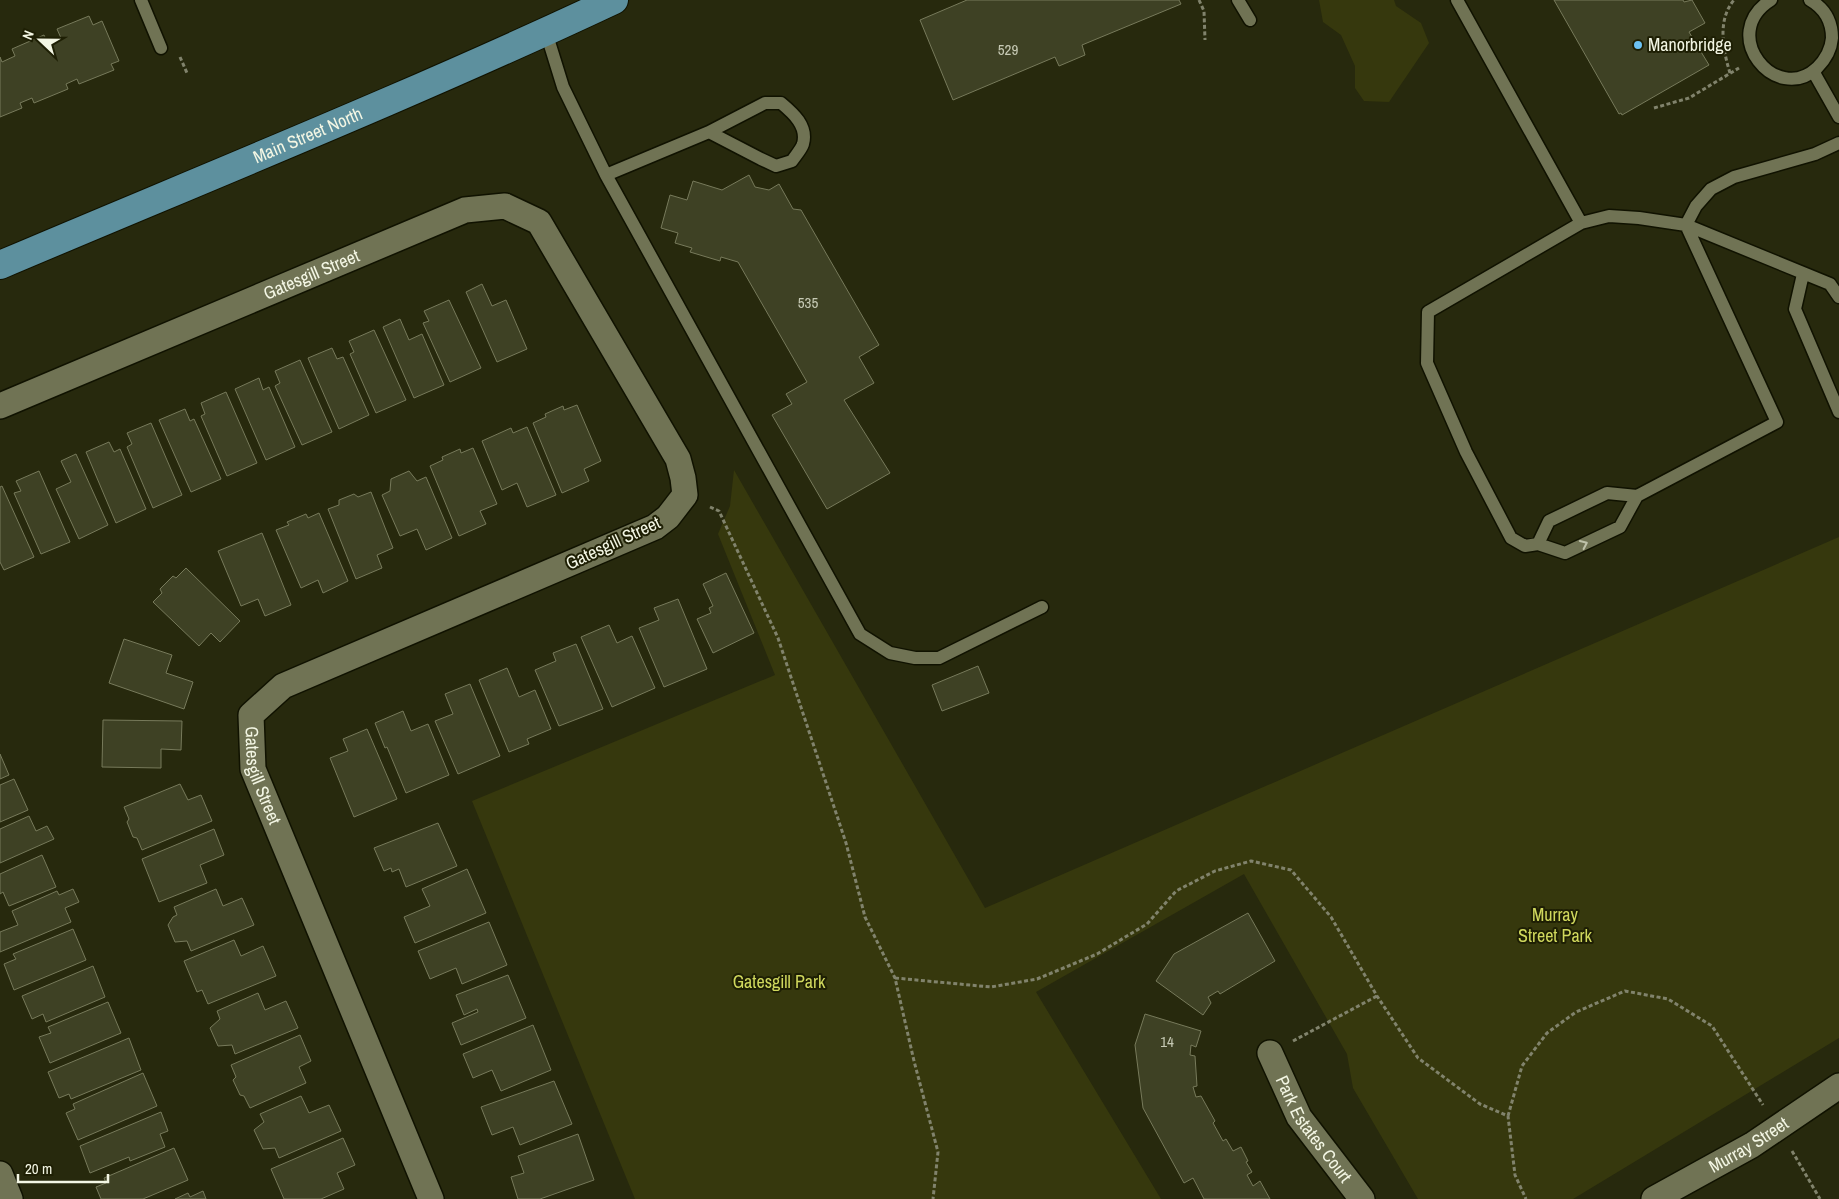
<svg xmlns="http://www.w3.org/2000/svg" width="1839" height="1199" font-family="'Archivo Narrow',sans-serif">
<rect width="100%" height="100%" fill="#27290d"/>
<path fill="#36380d" d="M 1319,0 L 1394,0 L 1396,6 L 1421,23 L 1429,43 L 1389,102 L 1364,101 L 1355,88 L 1355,66 L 1341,35 L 1323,22 Z
M 734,470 L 985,908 L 1839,537 L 1839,1038 L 1573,1199 L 1418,1199 L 1353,1088 L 1347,1054 L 1244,874 L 1036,992 L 1161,1199 L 635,1199 L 472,801 L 775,675 L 718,534 L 730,506 Z"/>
<path fill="#3e4124" stroke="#777a5b" d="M 967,0 L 1179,0 L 1181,4 L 1082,45 L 1085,55 L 1059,66 L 1055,57 L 953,100 L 920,20 Z
M 1554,0 L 1683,0 L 1684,2 L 1692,0 L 1705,23 L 1689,32 L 1709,65 L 1622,115 L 1621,113 L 1619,114 Z
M 89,16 L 93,25 L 102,21 L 119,61 L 111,64 L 114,70 L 79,84 L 77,79 L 66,84 L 68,89 L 34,103 L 32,98 L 20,103 L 22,108 L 0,117 L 0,57 L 2,62 L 15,56 L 12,49 L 44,35 L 48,44 L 61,38 L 57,29 Z
M 749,175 L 755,187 L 769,190 L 779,184 L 793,209 L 801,210 L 879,345 L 859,357 L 874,383 L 844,400 L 890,473 L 827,509 L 772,415 L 792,404 L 786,394 L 807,382 L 738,262 L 721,257 L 720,261 L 690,252 L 692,248 L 675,243 L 678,233 L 661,228 L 670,195 L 687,200 L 693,181 L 722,190 Z
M 482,284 L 492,306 L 506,300 L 527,349 L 497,362 L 466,292 Z
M 449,300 L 481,368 L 450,382 L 423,323 L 429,321 L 424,311 Z
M 400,319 L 409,340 L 422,334 L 444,385 L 414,398 L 383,327 Z
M 374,330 L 406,400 L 376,413 L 350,354 L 354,352 L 349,341 Z
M 332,348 L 337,359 L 343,357 L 369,415 L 339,429 L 308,358 Z
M 300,360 L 332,432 L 302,445 L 275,386 L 280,383 L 275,371 Z
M 259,378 L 263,390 L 269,387 L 295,447 L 266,460 L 235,389 Z
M 226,392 L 257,463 L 227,476 L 201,416 L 205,414 L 201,403 Z
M 577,405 L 601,461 L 584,469 L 589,481 L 562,493 L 533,423 L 546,417 L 545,414 L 563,406 L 564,410 Z
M 185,409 L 190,421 L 194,419 L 221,479 L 191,492 L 159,420 Z
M 151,423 L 182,495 L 153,508 L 127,447 L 132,444 L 127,433 Z
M 527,427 L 556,495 L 527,507 L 517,483 L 502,490 L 482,441 L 511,428 L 513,433 Z
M 109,442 L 114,452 L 120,449 L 146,509 L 116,523 L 86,452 Z
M 473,448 L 497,504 L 480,511 L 486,524 L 459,536 L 430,466 L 443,460 L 442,457 L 460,449 L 461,453 Z
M 76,454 L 108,525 L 79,539 L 56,489 L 71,482 L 61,461 Z
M 39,471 L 70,542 L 41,554 L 14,493 L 21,491 L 16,481 Z
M 409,471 L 417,481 L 426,477 L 452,538 L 426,550 L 417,529 L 400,536 L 382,495 L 390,491 L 391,479 Z
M 2,486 L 34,557 L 4,570 L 0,562 L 0,487 Z
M 371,492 L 393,548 L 377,555 L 382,568 L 356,579 L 328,509 L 339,505 L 339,500 L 354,494 L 358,497 Z
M 319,513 L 348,581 L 323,593 L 318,580 L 301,588 L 276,530 L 289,525 L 287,522 L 306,514 L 308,518 Z
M 262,533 L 291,605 L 265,616 L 258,599 L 241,606 L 218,551 Z
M 186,568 L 240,621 L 220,642 L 211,633 L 199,646 L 153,602 L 162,593 L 160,589 L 173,576 L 176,578 Z
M 726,573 L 754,633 L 713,653 L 697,619 L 711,613 L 709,608 L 713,606 L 703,584 Z
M 678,599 L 707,669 L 664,687 L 639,628 L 659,620 L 654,608 Z
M 609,625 L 617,643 L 632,636 L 655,688 L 612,707 L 581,637 Z
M 124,639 L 172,655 L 166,673 L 193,682 L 184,709 L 109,683 Z
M 576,644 L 603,709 L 559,726 L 535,670 L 556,661 L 553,653 Z
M 978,666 L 989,693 L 942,711 L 932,685 Z
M 507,668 L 519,697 L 535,690 L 551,729 L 527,739 L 529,744 L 509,752 L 479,680 Z
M 470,684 L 500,756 L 458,774 L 435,721 L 453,714 L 445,694 Z
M 403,711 L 411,731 L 428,724 L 449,775 L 406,793 L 387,747 L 385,748 L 375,723 Z
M 103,720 L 182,721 L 181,750 L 161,749 L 161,768 L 102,767 Z
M 367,729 L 397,799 L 354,817 L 330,758 L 348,751 L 343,739 Z
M 0,754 L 9,775 L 0,779 Z
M 14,779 L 28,810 L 0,822 L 0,785 Z
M 180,784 L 188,800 L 201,795 L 212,821 L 142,850 L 137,838 L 133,837 L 127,822 L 129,819 L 124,807 Z
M 29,816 L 36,831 L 47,826 L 54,839 L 0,863 L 0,829 Z
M 438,823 L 457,866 L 406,887 L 399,869 L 392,872 L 391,868 L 384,871 L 374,848 Z
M 214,829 L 224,855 L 200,865 L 207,883 L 159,902 L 142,859 Z
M 42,855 L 56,887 L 9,906 L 3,892 L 0,894 L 0,874 Z
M 467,869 L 486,913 L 415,943 L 404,917 L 430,906 L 422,889 Z
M 73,889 L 79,902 L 65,908 L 71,922 L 0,952 L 0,932 L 18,925 L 12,911 L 57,891 L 59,895 Z
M 216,889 L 223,906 L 242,898 L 254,925 L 191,951 L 187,941 L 175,942 L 168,925 L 173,917 L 177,915 L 174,907 Z
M 1248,913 L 1275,961 L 1220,994 L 1218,991 L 1208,997 L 1211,1003 L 1203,1015 L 1156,981 L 1174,954 Z
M 489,922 L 507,965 L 462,984 L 456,968 L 430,979 L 418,951 Z
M 73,929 L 86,960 L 14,990 L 4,964 L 16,959 L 13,954 Z
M 234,940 L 241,956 L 263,946 L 276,976 L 208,1004 L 202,990 L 197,992 L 184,961 Z
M 93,966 L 105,997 L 46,1022 L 43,1014 L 32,1019 L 22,996 Z
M 508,975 L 526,1018 L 461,1045 L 452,1023 L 478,1012 L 477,1009 L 464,1015 L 456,995 Z
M 258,993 L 265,1010 L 286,1001 L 298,1028 L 235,1054 L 232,1045 L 218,1046 L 210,1028 L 220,1019 L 217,1011 Z
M 108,1002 L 121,1033 L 50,1063 L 39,1037 L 51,1033 L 48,1027 Z
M 1145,1014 L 1201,1031 L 1196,1047 L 1191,1045 L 1190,1055 L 1195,1056 L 1197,1086 L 1193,1087 L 1196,1097 L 1201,1096 L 1215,1121 L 1213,1123 L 1223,1141 L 1226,1139 L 1233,1151 L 1241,1147 L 1248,1161 L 1246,1162 L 1252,1172 L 1247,1175 L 1253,1186 L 1260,1181 L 1270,1199 L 1204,1199 L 1193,1178 L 1184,1183 L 1143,1108 L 1135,1045 Z
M 533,1025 L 551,1070 L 501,1091 L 492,1070 L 473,1078 L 463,1054 Z
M 300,1035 L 311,1061 L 299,1067 L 306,1083 L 250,1108 L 244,1096 L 240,1095 L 233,1080 L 236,1077 L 231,1065 Z
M 129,1038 L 141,1070 L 71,1099 L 69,1094 L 59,1098 L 48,1072 Z
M 143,1073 L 157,1106 L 78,1140 L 66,1113 L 75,1109 L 73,1104 Z
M 554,1081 L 572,1124 L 520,1145 L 513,1127 L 492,1135 L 481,1107 Z
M 301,1096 L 309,1113 L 329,1105 L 341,1131 L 279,1158 L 275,1148 L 263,1149 L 254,1130 L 264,1122 L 260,1114 Z
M 161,1112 L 168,1131 L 160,1134 L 165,1147 L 130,1161 L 129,1157 L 90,1173 L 80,1146 Z
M 578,1134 L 594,1180 L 540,1199 L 518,1199 L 511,1177 L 524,1173 L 518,1156 Z
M 343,1138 L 355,1165 L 337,1173 L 344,1189 L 321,1199 L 284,1199 L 271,1169 Z
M 174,1148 L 188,1180 L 143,1199 L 101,1199 L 96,1187 L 106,1183 L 104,1178 Z
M 203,1191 L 206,1199 L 175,1199 L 188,1193 L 190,1197 Z"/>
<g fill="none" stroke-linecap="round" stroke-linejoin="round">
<defs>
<path id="service" d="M 141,0 L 161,48
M 1238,0 L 1250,20
M 1457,0 L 1581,223
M 1771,0 C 1717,34 1776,106 1817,68 C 1826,59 1831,50 1832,38 C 1832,21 1824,8 1810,0
M 546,32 L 563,87 L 606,175 L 709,132 L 765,103 L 781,103 C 793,113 808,126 803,144 C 801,150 795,156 792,161 L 776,166 L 761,159 L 709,132
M 1813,71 L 1839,117
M 1839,143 L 1815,154 L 1734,177 L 1711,189 L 1696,206 L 1686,225 L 1777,422 L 1637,496 L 1620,527 L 1565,553 L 1538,544 L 1525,546 L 1511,538 L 1466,452 L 1427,363 L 1428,312 L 1581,223 L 1609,216 L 1639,218 L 1686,225 L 1830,284 L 1839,297
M 606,175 L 860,634 L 890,653 L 915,658 L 939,658 L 1042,607
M 1803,274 L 1795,309 L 1839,412
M 1538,544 L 1549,521 L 1607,493 L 1637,496"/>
<g id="minor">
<path id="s1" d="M 0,406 L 465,210 L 505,206 L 539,222 L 678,459 L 683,478 L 685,495 L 668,517 L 655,527 L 283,686 L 251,715 L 253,769 L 431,1199"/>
<path id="s2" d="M 1270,1053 L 1299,1117 L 1362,1199"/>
<path d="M 0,1174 L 10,1199"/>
<path id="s3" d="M 1654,1199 L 1752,1145 L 1839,1086"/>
</g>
<g id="primary">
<path id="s4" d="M 0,265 C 205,178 412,95 614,0"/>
</g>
</defs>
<use href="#service" stroke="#101200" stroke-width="15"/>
<use href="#minor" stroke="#101200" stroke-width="28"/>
<use href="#primary" stroke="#101200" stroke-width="30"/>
<path stroke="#81836c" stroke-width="3" stroke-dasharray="4 2.5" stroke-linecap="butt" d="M 1199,0 L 1204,11 L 1205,40
M 180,57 L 187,73
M 1730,73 C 1723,50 1717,20 1734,0
M 1654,108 L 1689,98 L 1739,68
M 710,507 L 719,511 L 778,638 L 846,843 L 865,917 L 895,978 L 914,1061 L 938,1152 L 933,1199
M 895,978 L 991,987 L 1037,979 L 1097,954 L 1147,924 L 1176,891 L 1215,871 L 1251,861 L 1291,870 L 1331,917 L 1377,996 L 1418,1058 L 1480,1104 L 1508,1116 L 1515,1175 L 1526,1199
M 1293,1041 L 1377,996
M 1508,1116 L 1522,1066 L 1547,1033 L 1576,1012 L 1625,991 L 1668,999 L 1712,1026 L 1763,1105
M 1792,1151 L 1820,1199"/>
<use href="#service" stroke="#707354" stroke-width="12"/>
<use href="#minor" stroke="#707354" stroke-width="25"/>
<use href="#primary" stroke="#5d909e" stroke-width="28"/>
</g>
<defs><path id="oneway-chevron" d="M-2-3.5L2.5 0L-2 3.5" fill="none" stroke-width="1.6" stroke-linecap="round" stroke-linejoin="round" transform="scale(1.25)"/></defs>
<use stroke="#bfc2aa" href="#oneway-chevron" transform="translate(1584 544) rotate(-25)"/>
<circle fill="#6cc2f3" stroke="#1e1f04" stroke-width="2" cx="1638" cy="45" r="5"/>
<g text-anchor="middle" stroke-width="4" stroke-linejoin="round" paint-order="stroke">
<g font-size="15" fill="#c6c9b4">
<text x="1008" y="55">529</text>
<text x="808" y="308">535</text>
<text x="1167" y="1047">14</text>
</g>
<g font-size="18" fill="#f3f6e4" stroke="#1e1f04" text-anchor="start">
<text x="1648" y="51">Manorbridge</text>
</g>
<g font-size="18" fill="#f3f6e4" stroke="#1e1f04">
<text dy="6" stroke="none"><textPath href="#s4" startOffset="334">Main Street North</textPath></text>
<text dy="6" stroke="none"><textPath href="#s1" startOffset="338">Gatesgill Street</textPath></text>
<text transform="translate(613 543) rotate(-25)" y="6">Gatesgill Street</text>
<text dy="6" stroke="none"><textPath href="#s1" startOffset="1448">Gatesgill Street</textPath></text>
<text dy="6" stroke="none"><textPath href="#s2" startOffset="88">Park Estates Court</textPath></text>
<text dy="6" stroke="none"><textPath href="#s3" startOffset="109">Murray Street</textPath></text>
</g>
<g font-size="18" fill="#d0d85d" stroke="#1e1f04">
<text x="1555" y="921">Murray<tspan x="1555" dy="21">Street Park</tspan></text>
<text x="779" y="988">Gatesgill Park</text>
</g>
</g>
<g transform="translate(40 40) rotate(292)" stroke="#1e1f04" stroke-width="4" paint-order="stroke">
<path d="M0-4L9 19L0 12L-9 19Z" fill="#f3f6e4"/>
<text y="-8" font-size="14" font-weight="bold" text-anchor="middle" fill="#f3f6e4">N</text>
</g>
<path d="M18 1174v8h90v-8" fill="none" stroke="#f3f6e4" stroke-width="2.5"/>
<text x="25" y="1174" font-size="15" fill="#f3f6e4" stroke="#1e1f04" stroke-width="4" paint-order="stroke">20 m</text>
</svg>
